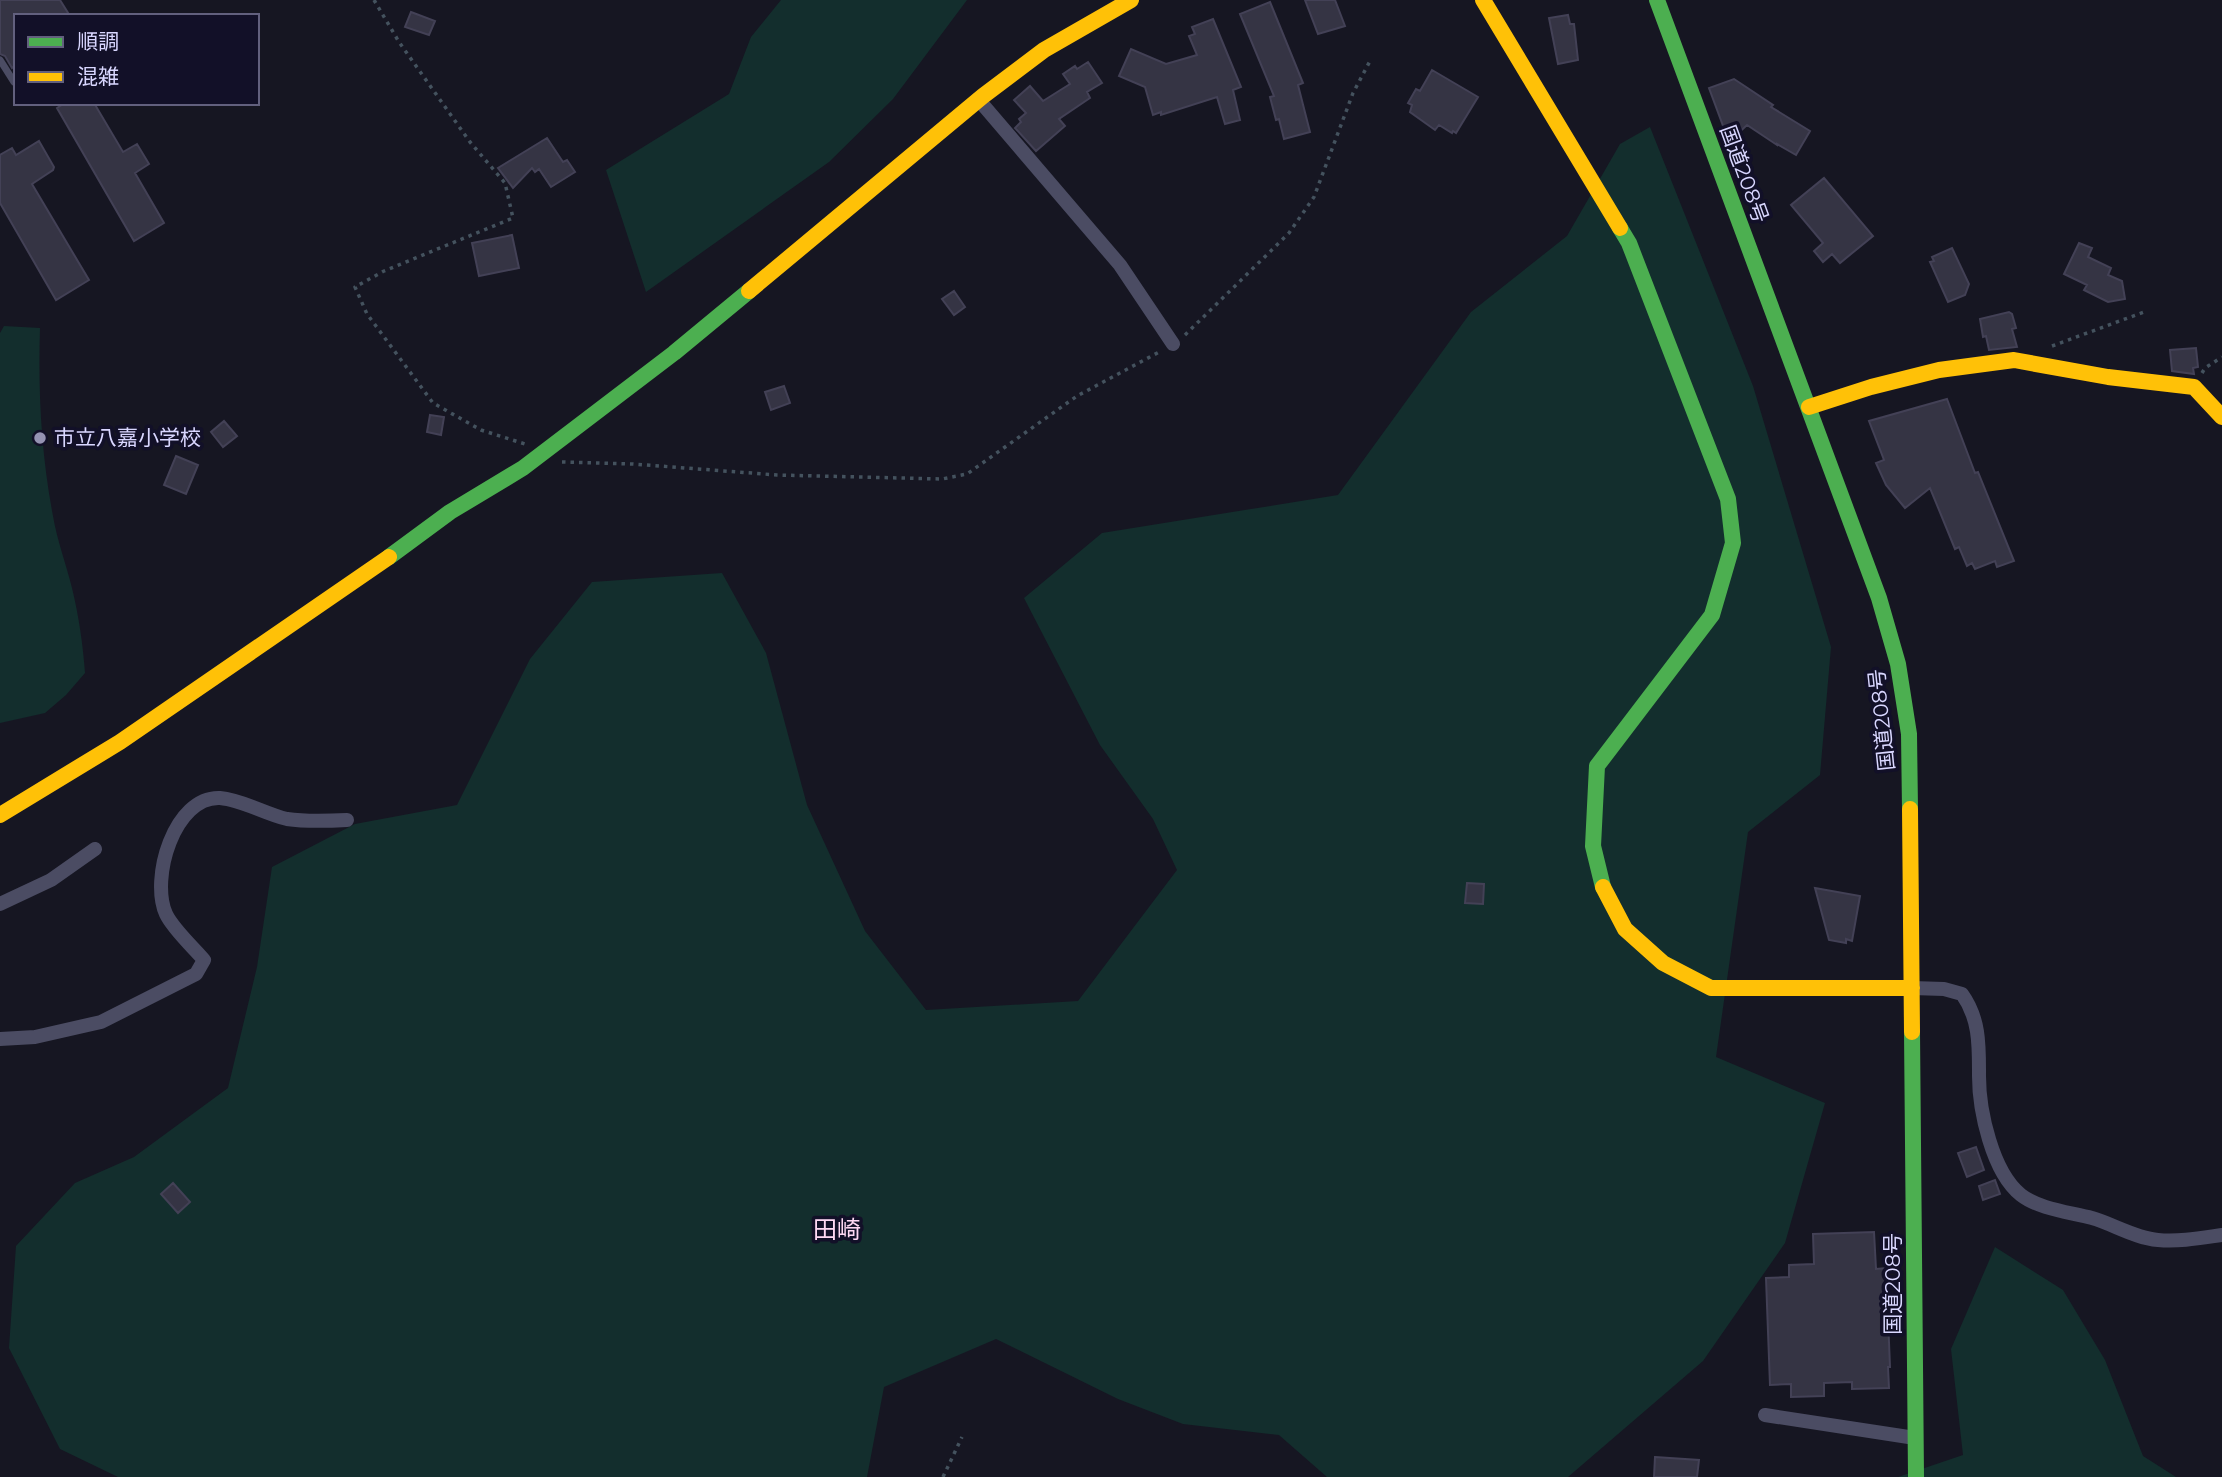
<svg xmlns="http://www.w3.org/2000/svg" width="2222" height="1477" font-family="Montserrat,'Noto Sans JP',sans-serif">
<rect width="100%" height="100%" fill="#161622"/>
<path fill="#132e2d" d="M 781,0 L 967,0 L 893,99 L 829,162 L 646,292 L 606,170 L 729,94 L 751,37 Z
M 1650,127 L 1753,386 L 1831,647 L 1820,775 L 1748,832 L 1716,1057 L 1825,1103 L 1785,1243 L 1703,1361 L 1568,1477 L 1327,1477 L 1279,1435 L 1183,1424 L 1118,1399 L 996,1339 L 884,1387 L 867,1477 L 118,1477 L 60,1449 L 9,1348 L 16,1246 L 75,1183 L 134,1157 L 228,1088 L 257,967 L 272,867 L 355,824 L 457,805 L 530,659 L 592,582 L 722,573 L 766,653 L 807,805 L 865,931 L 926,1010 L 1078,1001 L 1177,870 L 1153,819 L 1100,745 L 1024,598 L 1102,533 L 1338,495 L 1471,312 L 1567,236 L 1620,144 Z
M 4,326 L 40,328 C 38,391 41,453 53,516 C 57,540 66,564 72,588 C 79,617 83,645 85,673 L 66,695 L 45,713 L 0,723 L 0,333 Z
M 1995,1247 L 2063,1290 L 2105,1360 L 2143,1456 L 2176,1477 L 1898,1477 L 1963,1455 L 1951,1349 Z"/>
<path fill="#353444" stroke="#434156" stroke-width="2" d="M 0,0 L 60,0 L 70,16 L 16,16 L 16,65 L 12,68 L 5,56 L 0,54 Z
M 1305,0 L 1335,0 L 1345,26 L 1318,34 Z
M 1270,2 L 1303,83 L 1298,85 L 1310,132 L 1284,139 L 1279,119 L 1276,120 L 1270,97 L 1274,96 L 1240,14 Z
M 411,12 L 435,21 L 429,35 L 405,27 Z
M 1568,15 L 1570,24 L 1574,24 L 1578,60 L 1558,64 L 1549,18 Z
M 1213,19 L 1241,87 L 1233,90 L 1240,120 L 1225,124 L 1217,97 L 1161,115 L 1161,112 L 1153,115 L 1145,87 L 1119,76 L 1131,49 L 1166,64 L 1197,55 L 1189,36 L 1195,34 L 1192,27 Z
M 1088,62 L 1102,83 L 1087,92 L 1090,98 L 1059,119 L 1065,126 L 1036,151 L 1015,128 L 1021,122 L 1019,119 L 1026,113 L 1014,100 L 1030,86 L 1043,101 L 1070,84 L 1063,74 L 1075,66 L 1077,69 Z
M 1432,70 L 1478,97 L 1456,133 L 1453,131 L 1452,133 L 1439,125 L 1435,130 L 1410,112 L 1412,105 L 1408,103 L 1416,89 L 1420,91 Z
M 1734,79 L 1773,105 L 1771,107 L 1810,131 L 1796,155 L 1777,144 L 1777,145 L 1747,125 L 1729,142 L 1709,88 Z
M 65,103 L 94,103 L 123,152 L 137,144 L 149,164 L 135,173 L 164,223 L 134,241 L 57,108 Z
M 547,138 L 563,162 L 567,160 L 575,172 L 551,187 L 539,169 L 535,172 L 532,168 L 513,188 L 498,168 Z
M 39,141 L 54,167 L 53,170 L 32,184 L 89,280 L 56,300 L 0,203 L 0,155 L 12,148 L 16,155 Z
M 1824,178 L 1873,236 L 1840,263 L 1832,254 L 1823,262 L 1814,251 L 1823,243 L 1791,205 Z
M 512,235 L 519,268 L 479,276 L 472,243 Z
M 2079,243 L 2092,248 L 2088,257 L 2111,268 L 2108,275 L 2122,281 L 2125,299 L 2108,302 L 2084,290 L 2087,285 L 2064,274 Z
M 1952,248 L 1969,284 L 1965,295 L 1948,302 L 1930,262 L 1934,261 L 1932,257 Z
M 954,291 L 965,307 L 954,315 L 942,299 Z
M 2009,312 L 2012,314 L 2016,328 L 2012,329 L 2017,347 L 1989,350 L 1986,336 L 1983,337 L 1980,319 Z
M 2196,348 L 2198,367 L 2193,368 L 2194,374 L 2172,371 L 2170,350 Z
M 784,386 L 790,403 L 771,410 L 765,392 Z
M 1947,399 L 1975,473 L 1978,472 L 2014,561 L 1997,567 L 1995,561 L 1975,569 L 1972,563 L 1967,566 L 1959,547 L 1955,549 L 1930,488 L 1905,508 L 1886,485 L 1876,463 L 1884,460 L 1869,421 Z
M 430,415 L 444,417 L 441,435 L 427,432 Z
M 224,421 L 237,436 L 223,447 L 211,432 Z
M 176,456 L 198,465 L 186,494 L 164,485 Z
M 1467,883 L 1484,884 L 1483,904 L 1465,903 Z
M 1815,888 L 1860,896 L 1852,941 L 1846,939 L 1846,943 L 1829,940 Z
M 1976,1147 L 1984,1170 L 1967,1177 L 1958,1153 Z
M 1995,1180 L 2000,1194 L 1983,1200 L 1979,1186 Z
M 173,1183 L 190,1202 L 178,1213 L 161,1194 Z
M 1874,1232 L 1876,1269 L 1886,1268 L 1890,1367 L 1888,1367 L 1889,1388 L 1852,1389 L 1852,1382 L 1824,1383 L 1824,1396 L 1791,1397 L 1791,1384 L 1770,1385 L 1766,1278 L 1789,1277 L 1789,1265 L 1814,1264 L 1813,1234 Z
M 1655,1457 L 1699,1460 L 1697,1477 L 1654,1477 Z"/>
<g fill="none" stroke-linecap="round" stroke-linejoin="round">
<path stroke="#44525e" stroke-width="3.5" stroke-dasharray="3.5 5" stroke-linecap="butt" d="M 374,0 L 399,42 L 470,142 L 505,183 L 513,218 L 384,271 L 355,287 L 367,314 L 433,403 L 481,430 L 525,444
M 1185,335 L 1289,233 L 1314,197 L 1353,93 L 1370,61
M 2052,346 L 2144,312
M 2202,373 L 2205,368 L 2222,357
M 562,462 L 633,464 L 777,475 L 942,479 L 967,474 L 1077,396 L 1161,351
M 943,1477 L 962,1437"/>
<path stroke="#4b4c63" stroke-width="7" d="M 0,60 L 14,82"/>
<path stroke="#4b4c63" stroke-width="14" d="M 978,99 L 1120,265 L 1173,344
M 0,904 L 51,880 L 95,849
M 1912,988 L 1944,989 L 1962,994 C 1980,1019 1979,1046 1979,1076 C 1979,1110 1992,1172 2021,1195 C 2039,1209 2069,1212 2092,1218 C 2113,1224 2135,1238 2158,1240 C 2179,1242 2201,1238 2222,1235
M 0,1039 L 35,1037 L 101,1022 L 196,974 L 204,960 C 193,947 173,929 166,914 C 150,879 174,796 220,798 C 243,800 265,814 287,819 C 307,822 328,821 347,820
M 1765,1415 L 1915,1438"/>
<path stroke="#4caf50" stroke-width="16" d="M 1657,0 L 1879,598 L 1898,664 L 1909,734 L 1910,809
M 389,557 L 450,512 L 523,468 L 674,353 L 749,291
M 1603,887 L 1593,846 L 1597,766 L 1712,615 L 1733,543 L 1728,499 L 1629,243 L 1620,228
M 1912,1032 L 1916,1477"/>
<path stroke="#ffc107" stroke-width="16" d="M 1483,0 L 1620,228
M 749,291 L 983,96 L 1044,50 L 1131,0
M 1809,407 L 1871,387 L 1939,370 L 2014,360 L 2108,377 L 2194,387 L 2222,417
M 1910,809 L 1912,1032
M 0,815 L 120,742 L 389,557
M 1603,887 L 1625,929 L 1663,963 L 1711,988 L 1912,988"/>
</g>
<circle fill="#9593b2" stroke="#121028" stroke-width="2.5" cx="40" cy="438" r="7"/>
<g text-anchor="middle" stroke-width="7" stroke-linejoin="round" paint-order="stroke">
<g font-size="21" fill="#d9d7ff" stroke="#121028">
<text transform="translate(1744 174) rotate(70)" y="7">国道208号</text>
<text transform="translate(1882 720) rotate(-96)" y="7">国道208号</text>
<text transform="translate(1893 1284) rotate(-90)" y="7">国道208号</text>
</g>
<g font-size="21" fill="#d9d7ff" stroke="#121028" text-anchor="start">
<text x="54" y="445">市立八嘉小学校</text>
</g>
<g font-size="24" fill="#ffd9f4" stroke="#121028">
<text x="837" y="1238">田崎</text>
</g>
</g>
<rect x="14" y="14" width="245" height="91" fill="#121028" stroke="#62607e" stroke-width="2"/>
<rect x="28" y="37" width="35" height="10" fill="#4caf50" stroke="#62607e" stroke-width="2"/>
<text x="77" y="49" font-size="21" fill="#d9d7ff">順調</text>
<rect x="28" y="72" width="35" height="10" fill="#ffc107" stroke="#62607e" stroke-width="2"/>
<text x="77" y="84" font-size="21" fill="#d9d7ff">混雑</text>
</svg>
